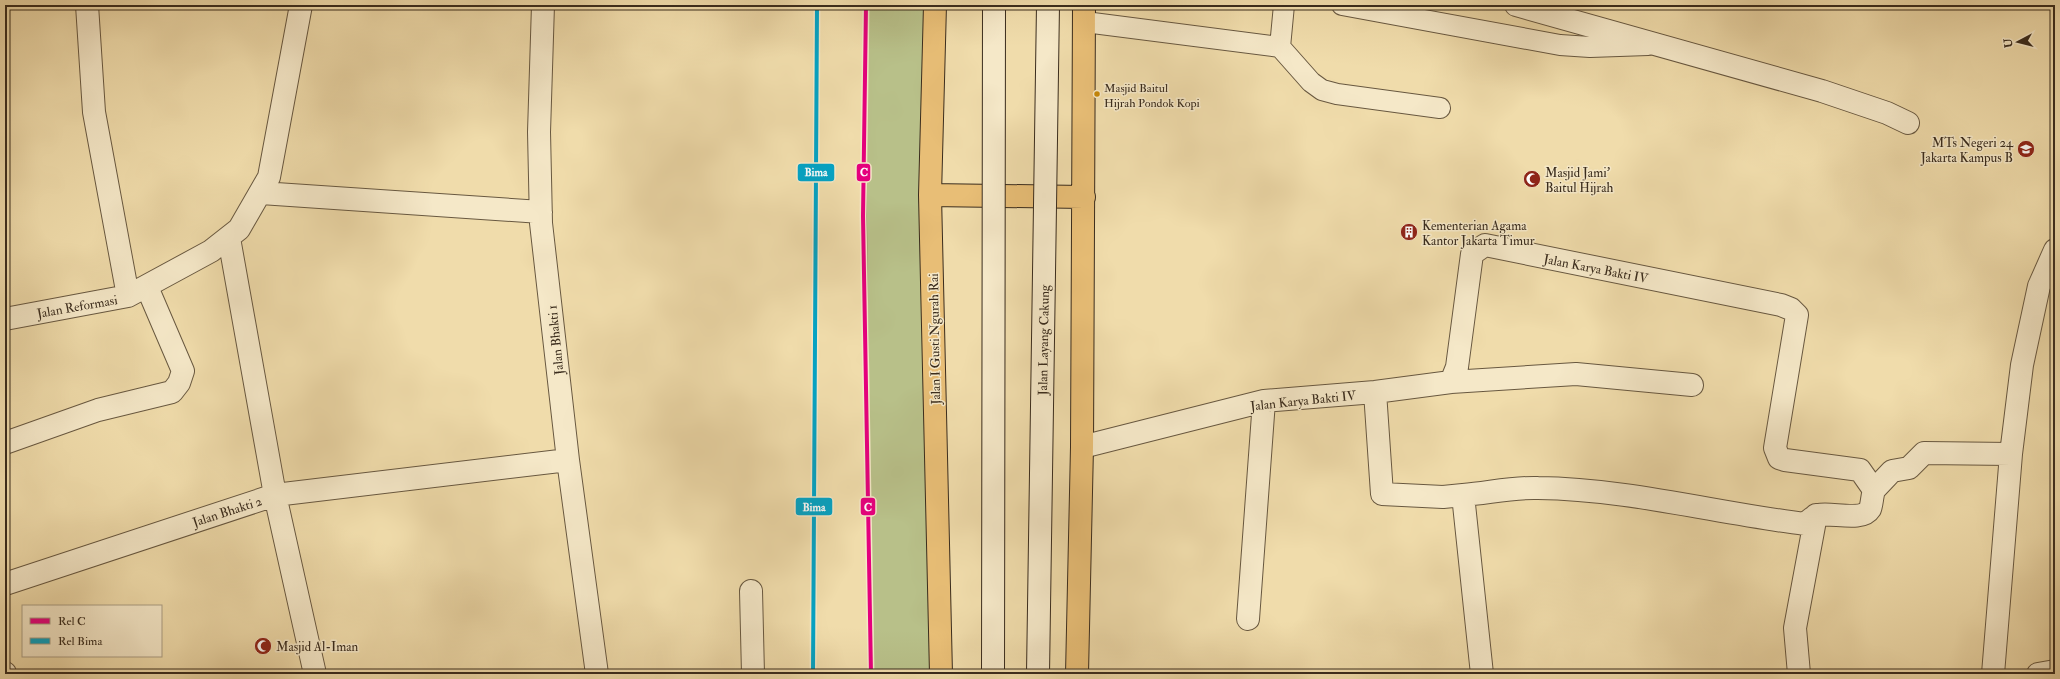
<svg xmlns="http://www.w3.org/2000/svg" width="2060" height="679" font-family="'IM FELL Double Pica',serif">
<rect width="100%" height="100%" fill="#f0dcab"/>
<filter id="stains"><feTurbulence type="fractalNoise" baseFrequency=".005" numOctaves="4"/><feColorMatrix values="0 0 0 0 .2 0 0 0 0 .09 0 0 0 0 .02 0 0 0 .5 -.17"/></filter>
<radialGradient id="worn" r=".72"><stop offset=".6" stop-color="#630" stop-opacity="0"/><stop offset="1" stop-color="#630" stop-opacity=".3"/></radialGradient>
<path fill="#b8c089" stroke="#797653" d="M 866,5 L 935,5 L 941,674 L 872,674 L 865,102 Z"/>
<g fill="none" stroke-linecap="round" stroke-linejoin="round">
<defs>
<path id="lane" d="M 1342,5 L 1560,45 L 1590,47 L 1648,45
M 1085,22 L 1280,47 L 1311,82 L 1322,90 L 1337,94 L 1440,108
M 1280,47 L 1284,5"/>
<path id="street" d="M 87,5 L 94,112 L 128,296
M 543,5 L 539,132 L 541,223 L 568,460 L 597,674
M 1516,5 L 1822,91 L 1887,113 L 1908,123
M 261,193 L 541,212
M 229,238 L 275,495 L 568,460
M 5,319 L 128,296 L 211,251 L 239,229 L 269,177 L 301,5
M 1451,382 L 1576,374 L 1692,385
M 1375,392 L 1382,494 L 1443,497 L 1463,495 L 1482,674
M 5,443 L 98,410 L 172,392 L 179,383 L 183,371 L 147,287
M 1082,447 L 1264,401 L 1375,392 L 1451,382 L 1457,367 L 1472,254 L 1485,245 L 1781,305 L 1791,309 L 1797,315 L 1775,448 L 1779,458 L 1785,460 L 1860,470 L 1874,490 L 1892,471 L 1909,468 L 1924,453 L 2011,454
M 1463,495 C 1488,493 1514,487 1538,488 C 1628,489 1716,513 1805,524 C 1809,521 1813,516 1818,515 C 1832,512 1862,522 1870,509 C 1872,504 1872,496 1874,490
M 5,584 L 275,495 L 315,674
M 751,591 L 753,674
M 1248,619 L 1264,401
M 5,673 L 5,674
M 1799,674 L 1795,628 L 1816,515
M 1993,674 L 2011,454 L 2022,365 L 2039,286 L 2055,250
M 2038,674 L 2055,671"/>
<path id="primary" d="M 935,5 L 930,195 L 941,674
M 930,195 L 1084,197
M 1077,674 L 1082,447 L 1084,5"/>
</defs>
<use href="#lane" stroke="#685840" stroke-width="22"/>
<use href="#street" stroke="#685840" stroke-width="24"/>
<use href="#primary" stroke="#3a2c1d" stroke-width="24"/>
<use href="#lane" stroke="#f5e8c8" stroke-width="20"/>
<use href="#street" stroke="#f5e8c8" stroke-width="22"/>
<use href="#primary" stroke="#e8be76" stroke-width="22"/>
<defs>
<path id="secondary-bridge" d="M 993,674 L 994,5
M 1038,674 L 1048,5"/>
</defs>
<use href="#secondary-bridge" stroke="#3a2c1d" stroke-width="24" stroke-linecap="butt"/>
<use href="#secondary-bridge" stroke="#f5e8c8" stroke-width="22"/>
<defs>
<path id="rail-1" d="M 866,5 L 863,216 L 871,674"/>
<path id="rail-2" d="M 813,674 L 817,5"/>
</defs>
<use href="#rail-1" stroke="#f5e8c8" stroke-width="7"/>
<use href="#rail-2" stroke="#f5e8c8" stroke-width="7"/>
<use href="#rail-1" stroke="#e5007d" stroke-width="4"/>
<use href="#rail-2" stroke="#03a3c5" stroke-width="4"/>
</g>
<defs>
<symbol id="school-disc" viewBox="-11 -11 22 22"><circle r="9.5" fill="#8f2418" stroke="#f5e8c8"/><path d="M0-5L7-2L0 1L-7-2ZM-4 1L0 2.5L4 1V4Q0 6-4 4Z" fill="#fff"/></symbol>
<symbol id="mosque-disc" viewBox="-11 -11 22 22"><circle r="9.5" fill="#8f2418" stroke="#f5e8c8"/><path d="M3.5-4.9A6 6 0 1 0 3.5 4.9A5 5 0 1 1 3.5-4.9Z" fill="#fff"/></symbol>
<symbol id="building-disc" viewBox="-11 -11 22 22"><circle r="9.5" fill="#8f2418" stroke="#f5e8c8"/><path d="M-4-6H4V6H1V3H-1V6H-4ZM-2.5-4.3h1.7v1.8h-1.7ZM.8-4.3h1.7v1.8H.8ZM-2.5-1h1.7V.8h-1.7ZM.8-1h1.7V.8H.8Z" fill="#fff"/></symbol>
</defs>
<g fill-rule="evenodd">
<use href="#school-disc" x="2016" y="139" width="20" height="20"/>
<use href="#mosque-disc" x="1522" y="169" width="20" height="20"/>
<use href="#building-disc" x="1399" y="222" width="20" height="20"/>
<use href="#mosque-disc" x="253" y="636" width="20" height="20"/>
</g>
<circle fill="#c88807" stroke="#f5e8c8" stroke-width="1.5" cx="1097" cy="94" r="3.5"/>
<g text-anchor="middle" stroke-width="3" stroke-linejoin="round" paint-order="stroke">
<g font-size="12" fill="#3a2c1d" stroke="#f5e8c8" text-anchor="start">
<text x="1104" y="92">Masjid Baitul<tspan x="1104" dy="15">Hijrah Pondok Kopi</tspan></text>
</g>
<g font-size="13" fill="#3a2c1d" stroke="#f5e8c8" text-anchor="start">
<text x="2013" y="147" text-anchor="end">MTs Negeri 24<tspan x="2013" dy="15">Jakarta Kampus B</tspan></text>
<text x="1545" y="177">Masjid Jami'<tspan x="1545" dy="15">Baitul Hijrah</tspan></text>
<text x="1422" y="230">Kementerian Agama<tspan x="1422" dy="15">Kantor Jakarta Timur</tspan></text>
<text x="276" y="651">Masjid Al-Iman</text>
</g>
<g font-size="13" fill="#3a2c1d" stroke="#f5e8c8">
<text transform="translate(1596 268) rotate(11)" y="5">Jalan Karya Bakti IV</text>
<text transform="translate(77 306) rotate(-10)" y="5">Jalan Reformasi</text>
<text transform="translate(934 339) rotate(-91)" y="5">Jalan I Gusti Ngurah Rai</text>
<text transform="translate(555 340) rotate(-96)" y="5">Jalan Bhakti 1</text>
<text transform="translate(1043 340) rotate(-89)" y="5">Jalan Layang Cakung</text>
<text transform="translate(1303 400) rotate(-6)" y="5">Jalan Karya Bakti IV</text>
<text transform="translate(227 511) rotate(-18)" y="5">Jalan Bhakti 2</text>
</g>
</g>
<g stroke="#f5e8c8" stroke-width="1.5">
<rect x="797" y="163" width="38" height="19" rx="4" fill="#03a3c5"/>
<rect x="856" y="163" width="15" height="19" rx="4" fill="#e5007d"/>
<rect x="795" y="497" width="38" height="19" rx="4" fill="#03a3c5"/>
<rect x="860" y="497" width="16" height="19" rx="4" fill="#e5007d"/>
</g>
<g font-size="11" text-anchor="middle" font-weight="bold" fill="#fff">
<text x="816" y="176">Bima</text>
<text x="864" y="176">C</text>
<text x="814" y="511">Bima</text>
<text x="868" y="511">C</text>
</g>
<rect width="2060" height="679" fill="none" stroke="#f0dcab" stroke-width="20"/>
<rect x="6" y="6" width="2048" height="667" fill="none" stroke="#3a2c1d" stroke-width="2"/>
<rect x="10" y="10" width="2040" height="659" fill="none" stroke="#3a2c1d"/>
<rect x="22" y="605" width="140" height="52" fill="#f5e8c8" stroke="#aa9d84"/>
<rect x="30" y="618" width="20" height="6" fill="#e5007d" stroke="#aa9d84"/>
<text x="58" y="625" font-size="12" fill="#3a2c1d">Rel C</text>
<rect x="30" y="638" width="20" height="6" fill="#03a3c5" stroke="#aa9d84"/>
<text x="58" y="645" font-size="12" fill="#3a2c1d">Rel Bima</text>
<g transform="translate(2018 42) rotate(263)" stroke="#f5e8c8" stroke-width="3" paint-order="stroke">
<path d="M0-3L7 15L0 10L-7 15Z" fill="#3a2c1d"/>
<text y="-6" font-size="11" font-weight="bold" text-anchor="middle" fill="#3a2c1d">U</text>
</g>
<rect width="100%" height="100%" filter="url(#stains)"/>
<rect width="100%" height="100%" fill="url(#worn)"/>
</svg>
